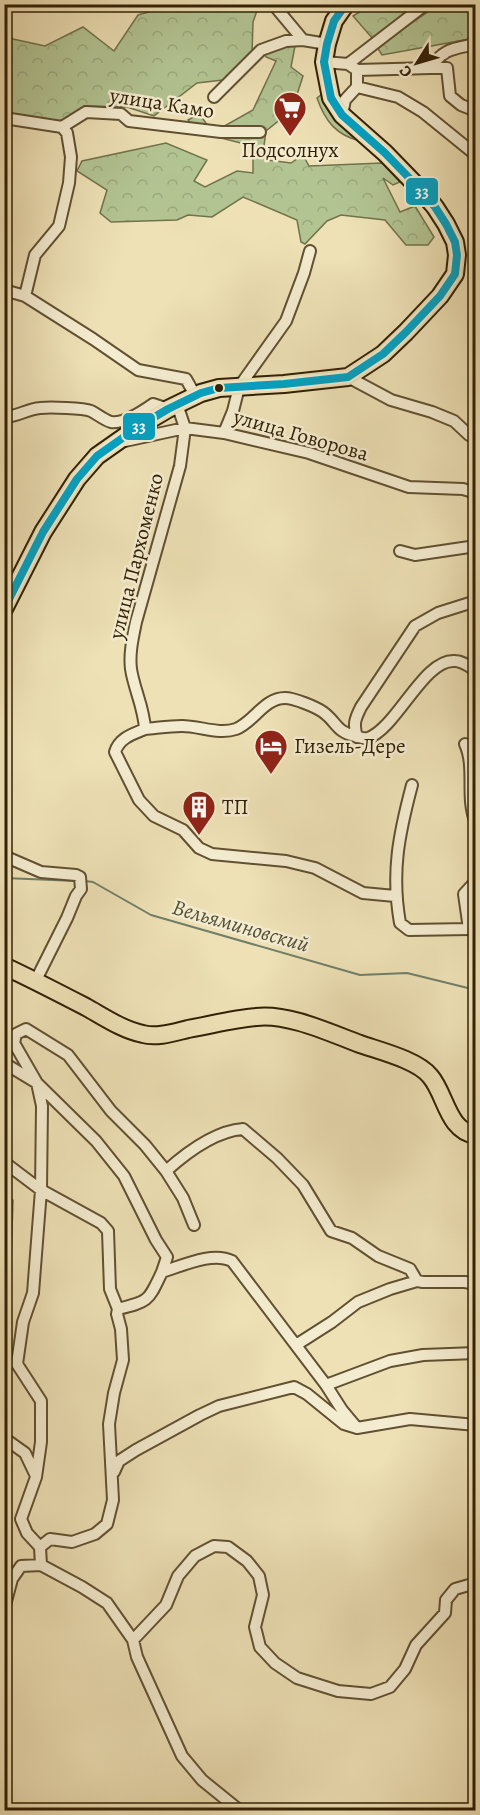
<svg xmlns="http://www.w3.org/2000/svg" width="480" height="1815" font-family="Alegreya,serif">
<defs>
<pattern id="forest-crowns" width="20" height="18" patternUnits="userSpaceOnUse" patternTransform="scale(1.5)"><rect width="20" height="18" fill="#b3c493"/><path d="M2 6a3 3 0 1 1 6 0M12 15a3 3 0 1 1 6 0" fill="none" stroke="#9aa87d"/></pattern>
</defs>
<rect width="100%" height="100%" fill="#eee1b6"/>
<filter id="stains"><feTurbulence type="fractalNoise" baseFrequency=".00333" numOctaves="4"/><feColorMatrix values="0 0 0 0 .2 0 0 0 0 .09 0 0 0 0 .02 0 0 0 .5 -.17"/></filter>
<radialGradient id="worn" r=".72"><stop offset=".6" stop-color="#630" stop-opacity="0"/><stop offset="1" stop-color="#630" stop-opacity=".3"/></radialGradient>
<path fill="#b3c493" stroke="#72724c" stroke-width="1.5" d="M 322,94 L 334,113 L 360,141 C 336,135 325,121 317,98 Z"/>
<path fill="url(#forest-crowns)" stroke="#72724c" stroke-width="1.5" d="M 165,5 L 191,5 L 191,11 L 202,5 L 259,5 L 253,22 L 252,54 L 223,80 L 197,83 L 154,116 L 127,107 L 84,106 L 63,124 L 5,115 L 4,32 L 13,39 L 45,46 L 83,27 L 114,51 L 138,15 L 166,7 Z
M 371,5 L 418,5 L 373,39 L 353,16 Z
M 438,5 L 475,5 L 475,38 L 382,55 L 377,47 Z
M 287,44 L 295,46 L 291,67 L 303,76 L 292,110 L 266,131 L 263,153 L 268,160 L 291,163 L 303,155 L 309,166 L 383,163 L 400,182 L 393,185 L 383,178 L 400,212 L 415,206 L 434,237 L 428,245 L 406,245 L 385,220 L 341,215 L 327,221 L 305,244 L 301,242 L 297,220 L 243,197 L 212,217 L 188,215 L 177,220 L 111,222 L 100,213 L 107,190 L 77,171 L 82,161 L 166,143 L 207,160 L 194,181 L 205,187 L 237,171 L 253,173 L 253,146 L 201,133 L 188,120 L 199,114 L 209,127 L 221,128 L 253,110 L 276,61 L 266,57 L 264,54 Z
M 5,1193 L 13,1200 L 10,1293 L 5,1305 Z"/>
<g fill="none" stroke-linecap="round" stroke-linejoin="round">
<path stroke="#707f69" stroke-width="2" d="M 4,878 L 77,881
M 85,881 L 93,882 L 151,915 L 360,975 L 407,973 L 476,990"/>
<defs>
<path id="minor" d="M 273,4 L 303,40 L 327,44
M 324,62 L 348,64 L 357,70 L 357,87 L 345,100 L 342,115
M 348,64 L 426,4
M 431,68 L 447,68 L 450,96 L 461,105 L 476,111
M 357,70 L 431,68 C 443,48 454,49 476,44
M 357,87 L 398,97 L 423,112 L 476,155
M 214,97 L 261,50 L 286,41 L 303,40
M 4,118 L 62,127 L 67,133 L 71,157 L 69,183 L 59,226 L 35,255 L 25,296
M 62,127 L 86,112 L 121,114 L 129,121 L 221,132 L 260,132
M 4,290 L 25,296 L 93,339 L 138,370 L 186,379 L 195,395
M 348,377 L 391,400 L 432,412 L 454,421 L 469,435 L 476,437
M 177,404 L 185,428 L 180,466 L 136,622 C 133,637 129,653 131,669 C 134,689 144,708 145,729 C 133,734 119,738 115,752 L 139,800 L 154,816 L 183,830 L 199,848 L 212,854 L 286,861 L 315,868 L 363,893 L 395,896
M 4,417 C 17,417 27,409 40,408 C 50,407 83,408 91,411 C 97,414 104,420 111,422 C 124,424 143,411 153,404 L 168,409
M 224,433 L 233,411 L 239,387 L 286,321 L 304,273 L 310,251
M 125,441 L 185,428 L 224,433 L 309,453 L 409,487 L 463,489 L 476,493
M 400,551 L 415,555 L 476,546
M 145,729 C 157,728 170,726 182,726 C 200,726 219,735 236,729 C 254,722 264,698 285,698 C 294,698 316,707 323,712 C 337,722 336,732 355,736 C 360,737 363,739 368,738 C 397,728 424,658 455,661 C 463,661 470,667 476,671
M 357,737 C 353,724 355,719 361,707 L 415,626 L 438,613 L 476,601
M 465,744 C 476,768 465,798 476,823
M 412,785 C 399,834 391,872 400,923 L 409,930 L 469,929 L 476,928
M 4,856 L 41,872 L 76,875 L 80,877 L 81,889 L 76,896 L 67,918 L 36,980
M 469,929 L 464,894 L 476,881
M 4,1063 L 37,1083 L 96,1141 L 124,1176 L 156,1240 L 167,1257 L 162,1272 C 182,1266 212,1251 232,1261 L 326,1385 L 342,1410 L 357,1428
M 4,1162 L 41,1190 L 101,1223 L 108,1231 L 110,1289 L 118,1309 L 117,1314 L 121,1329 L 123,1360 L 114,1393 L 109,1424 L 113,1500 L 107,1524 L 95,1534 L 72,1542 L 50,1539 L 40,1547 L 41,1565
M 166,1171 C 186,1153 215,1131 243,1129 L 277,1158 L 303,1185 L 331,1231 L 352,1238 L 378,1256 L 410,1269 L 417,1281
M 118,1309 C 150,1301 148,1301 162,1272
M 296,1345 L 332,1322 L 358,1302 L 390,1289 L 417,1281 L 423,1282 L 465,1282 L 476,1284
M 326,1385 L 390,1361 L 423,1355 L 476,1353
M 4,1438 L 25,1453 L 36,1476
M 114,1472 L 119,1461 L 136,1450 L 200,1415 L 219,1406 L 294,1387 L 307,1394 L 344,1424 L 357,1428 L 410,1419 L 476,1425
M 40,1547 L 27,1533 L 21,1519 L 36,1477 L 41,1442 L 41,1401 L 17,1364 L 23,1322 L 33,1293 L 41,1190 L 42,1106 L 37,1083 L 14,1043 L 16,1034 L 26,1029 L 68,1055 L 111,1111 L 145,1145 L 166,1171 L 183,1198 L 194,1225
M 4,1609 L 12,1579 L 21,1566 L 41,1565 L 82,1587 L 107,1603 L 133,1640 L 137,1657 L 182,1756 L 202,1780 L 239,1810
M 133,1640 L 166,1605 L 178,1576 L 195,1556 L 214,1546 L 228,1547 L 247,1561 L 259,1576 L 263,1595 L 255,1627 L 260,1647 L 275,1663 L 297,1678 L 338,1691 L 371,1694 L 390,1687 L 405,1669 L 416,1645 L 445,1613 L 446,1600 L 455,1589 L 476,1583"/>
<path id="highway" d="M 4,609 L 43,532 L 77,479 L 97,456 L 141,425 L 168,409 L 201,393 L 219,388 L 284,384 L 348,377 L 383,354 L 406,332 L 440,296 L 455,274 L 457,255 L 455,242 L 446,224 L 435,207 L 417,186 L 385,153 L 342,115 L 331,98 L 324,62 L 327,44 L 334,21 L 346,4
M 4,966 C 32,979 59,993 86,1007 C 104,1017 123,1030 143,1034 C 157,1038 175,1032 188,1029 C 211,1025 233,1019 256,1017 C 288,1013 330,1033 360,1044 C 380,1051 417,1060 430,1076 C 446,1094 447,1131 476,1135"/>
</defs>
<use href="#minor" stroke="#615031" stroke-width="14"/>
<use href="#highway" stroke="#322005" stroke-width="20"/>
<use href="#minor" stroke="#f4ecd0" stroke-width="10"/>
<use href="#highway" stroke="#eee1b6" stroke-width="16"/>
<defs>
<path id="bus-1" d="M 4,609 L 43,532 L 77,479 L 97,456 L 141,425 L 168,409 L 201,393 L 219,388 L 284,384 L 348,377 L 383,354 L 406,332 L 440,296 L 455,274 L 457,255 L 455,242 L 446,224 L 435,207 L 417,186 L 385,153 L 342,115 L 331,98 L 324,62 L 327,44 L 334,21 L 346,4"/>
</defs>
<use href="#bus-1" stroke="#f4ecd0" stroke-width="12"/>
<use href="#bus-1" stroke="#02a2c4" stroke-width="8"/>
</g>
<defs>
<symbol id="supermarket-pin" viewBox="-11 -11 22 30"><path d="M0 17L-7.5 6A9.5 9.5 0 1 1 7.5 6Z" fill="#8f2418" stroke="#f4ecd0"/><path d="M-6-5.5h2.5l.6 2H6L4.5 2H-2.5L-4.4-4H-6ZM-1.5 3.2a1.3 1.3 0 1 0 .1 0ZM3 3.2a1.3 1.3 0 1 0 .1 0Z" fill="#fff"/></symbol>
<symbol id="hotel-pin" viewBox="-11 -11 22 30"><path d="M0 17L-7.5 6A9.5 9.5 0 1 1 7.5 6Z" fill="#8f2418" stroke="#f4ecd0"/><path d="M-6-4.5h1.5V1H6V5H4.5V3h-9V5H-6ZM-4 0a1.8 1.8 0 1 1 3.6 0ZM.5 0V-2.5h3Q6-2.5 6 0Z" fill="#fff"/></symbol>
<symbol id="building-pin" viewBox="-11 -11 22 30"><path d="M0 17L-7.5 6A9.5 9.5 0 1 1 7.5 6Z" fill="#8f2418" stroke="#f4ecd0"/><path d="M-4-6H4V6H1V3H-1V6H-4ZM-2.5-4.3h1.7v1.8h-1.7ZM.8-4.3h1.7v1.8H.8ZM-2.5-1h1.7V.8h-1.7ZM.8-1h1.7V.8H.8Z" fill="#fff"/></symbol>
</defs>
<g fill-rule="evenodd">
<use href="#supermarket-pin" x="271" y="89" width="38" height="52"/>
<use href="#hotel-pin" x="252" y="727" width="38" height="52"/>
<use href="#building-pin" x="180" y="788" width="38" height="52"/>
</g>
<circle fill="#322005" stroke="#f4ecd0" stroke-width="2" cx="219" cy="388" r="5"/>
<g text-anchor="middle" stroke-width="5" stroke-linejoin="round" paint-order="stroke">
<g font-size="21" fill="#322005" stroke="#f4ecd0">
<text transform="translate(162 103) rotate(9)" y="7">улица Камо</text>
<text transform="translate(301 435) rotate(16)" y="7">улица Говорова</text>
<text transform="translate(136 556) rotate(-76)" y="7">улица Пархоменко</text>
</g>
<g font-size="21" fill="#322005" stroke="#f4ecd0" text-anchor="start">
<text x="290" y="157" text-anchor="middle">Подсолнух</text>
<text x="294" y="753">Гизель-Дере</text>
<text x="222" y="814">ТП</text>
</g>
<g font-size="22" font-style="italic" fill="#514f37" stroke="#f4ecd0">
<text transform="translate(241 925) rotate(16)" y="8">Вельяминовский</text>
</g>
</g>
<g stroke="#f4ecd0" stroke-width="2">
<rect x="405" y="177" width="34" height="29" rx="6" fill="#02a2c4"/>
<rect x="122" y="412" width="34" height="29" rx="6" fill="#02a2c4"/>
</g>
<g font-size="16" text-anchor="middle" font-weight="bold" fill="#fff">
<text x="422" y="197">33</text>
<text x="139" y="432">33</text>
</g>
<rect width="480" height="1815" fill="none" stroke="#eee1b6" stroke-width="24"/>
<rect x="6" y="6" width="468" height="1803" fill="none" stroke="#322005" stroke-width="3"/>
<rect x="12" y="12" width="456" height="1791" fill="none" stroke="#322005" stroke-width="1.5"/>
<g transform="translate(417 63) rotate(233)" stroke="#f4ecd0" stroke-width="4.5" paint-order="stroke">
<path d="M0-4.5L10 22L0 15L-10 22Z" fill="#322005"/>
<text y="-9" font-size="16" font-weight="bold" text-anchor="middle" fill="#322005">С</text>
</g>
<rect width="100%" height="100%" filter="url(#stains)"/>
<rect width="100%" height="100%" fill="url(#worn)"/>
</svg>
